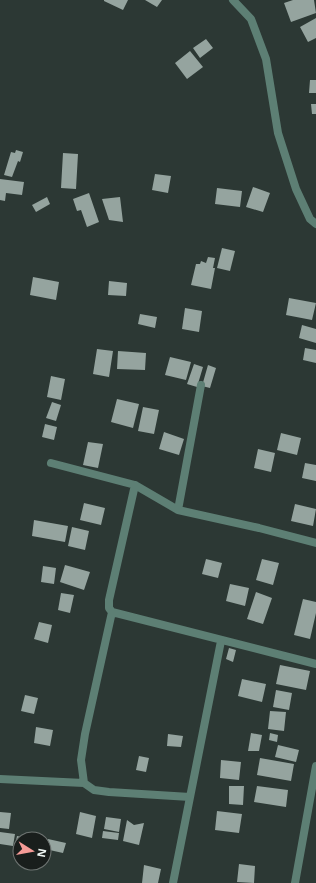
<svg xmlns="http://www.w3.org/2000/svg" width="316" height="883" font-family="'Open Sans',sans-serif">
<rect width="100%" height="100%" fill="#2c3834"/>
<path fill="#95a49f" d="M 104,0 L 128,0 L 123,10 L 104,1 Z
M 145,0 L 162,0 L 157,7 Z
M 293,0 L 314,0 L 316,13 L 291,22 L 284,3 Z
M 316,18 L 316,38 L 308,42 L 300,27 Z
M 206,39 L 213,48 L 200,58 L 193,48 Z
M 190,51 L 203,67 L 187,79 L 175,63 Z
M 310,80 L 316,80 L 316,93 L 309,93 Z
M 311,104 L 316,104 L 316,114 L 312,114 Z
M 16,150 L 23,152 L 20,162 L 18,161 L 12,177 L 4,175 L 11,152 L 15,153 Z
M 63,153 L 78,154 L 76,189 L 61,188 Z
M 155,174 L 171,176 L 168,193 L 152,190 Z
M 0,179 L 24,182 L 22,195 L 6,193 L 5,201 L 0,200 Z
M 253,187 L 270,193 L 263,212 L 246,207 Z
M 217,188 L 242,191 L 240,207 L 215,204 Z
M 89,193 L 99,222 L 87,227 L 81,210 L 77,211 L 73,199 Z
M 47,197 L 50,204 L 36,212 L 32,205 Z
M 120,197 L 123,222 L 109,220 L 102,199 Z
M 222,248 L 235,251 L 230,271 L 217,268 Z
M 208,257 L 215,258 L 213,268 L 215,268 L 211,289 L 191,285 L 196,264 L 200,264 L 201,261 L 206,263 Z
M 33,277 L 59,282 L 56,300 L 30,295 Z
M 109,281 L 127,283 L 126,296 L 108,295 Z
M 289,298 L 316,303 L 312,320 L 286,315 Z
M 185,308 L 202,311 L 199,332 L 182,329 Z
M 140,314 L 157,317 L 155,328 L 138,324 Z
M 302,325 L 316,329 L 316,343 L 299,338 Z
M 305,348 L 316,350 L 316,363 L 303,360 Z
M 97,349 L 113,351 L 109,377 L 93,374 Z
M 118,351 L 146,353 L 145,370 L 117,369 Z
M 170,357 L 191,362 L 186,380 L 165,375 Z
M 194,364 L 203,367 L 197,387 L 187,384 Z
M 208,365 L 216,368 L 210,388 L 202,386 Z
M 51,376 L 65,379 L 61,400 L 47,397 Z
M 117,399 L 139,404 L 133,428 L 111,422 Z
M 52,402 L 61,405 L 56,421 L 46,418 Z
M 143,407 L 159,410 L 154,434 L 138,431 Z
M 45,424 L 57,427 L 54,440 L 42,437 Z
M 164,432 L 184,439 L 179,455 L 159,449 Z
M 281,433 L 301,438 L 297,455 L 277,450 Z
M 88,442 L 103,444 L 98,468 L 83,465 Z
M 258,449 L 275,453 L 271,472 L 254,468 Z
M 305,463 L 316,465 L 316,481 L 302,478 Z
M 84,503 L 105,508 L 101,525 L 80,520 Z
M 295,504 L 316,509 L 313,526 L 291,521 Z
M 34,520 L 68,526 L 65,542 L 32,536 Z
M 72,527 L 89,531 L 85,550 L 68,546 Z
M 206,559 L 222,563 L 218,578 L 202,574 Z
M 262,559 L 279,563 L 273,585 L 256,580 Z
M 65,565 L 90,572 L 84,590 L 60,582 Z
M 43,566 L 56,568 L 54,584 L 41,582 Z
M 230,584 L 249,588 L 245,606 L 226,601 Z
M 256,592 L 272,598 L 263,624 L 247,619 Z
M 61,593 L 74,595 L 70,613 L 58,610 Z
M 303,599 L 316,602 L 316,613 L 310,639 L 294,635 Z
M 39,622 L 52,625 L 48,643 L 34,639 Z
M 229,648 L 236,650 L 233,662 L 226,659 Z
M 280,665 L 310,671 L 306,690 L 276,684 Z
M 242,679 L 266,684 L 262,702 L 238,696 Z
M 276,690 L 292,693 L 289,710 L 273,707 Z
M 25,695 L 38,698 L 34,714 L 21,711 Z
M 270,711 L 286,712 L 284,731 L 268,729 Z
M 36,727 L 53,730 L 50,746 L 34,743 Z
M 251,733 L 262,735 L 259,751 L 248,751 Z
M 270,733 L 278,735 L 277,742 L 269,740 Z
M 168,734 L 183,736 L 181,747 L 167,746 Z
M 278,745 L 299,750 L 296,762 L 275,757 Z
M 139,756 L 149,758 L 146,772 L 136,770 Z
M 260,758 L 294,764 L 291,781 L 257,775 Z
M 221,760 L 241,762 L 239,780 L 220,778 Z
M 229,786 L 244,786 L 243,805 L 229,804 Z
M 257,786 L 288,790 L 286,807 L 254,802 Z
M 217,811 L 242,814 L 239,833 L 215,830 Z
M 0,812 L 11,813 L 9,829 L 0,828 Z
M 80,812 L 96,816 L 92,838 L 76,834 Z
M 106,817 L 121,819 L 119,832 L 104,829 Z
M 127,820 L 134,825 L 144,823 L 139,845 L 123,841 Z
M 103,831 L 119,833 L 118,840 L 102,838 Z
M 0,832 L 15,834 L 13,846 L 0,844 Z
M 17,836 L 27,838 L 20,839 L 20,851 L 14,850 Z
M 48,839 L 66,843 L 63,853 L 45,849 Z
M 239,864 L 255,866 L 254,883 L 237,882 Z
M 144,865 L 161,869 L 158,883 L 142,883 Z"/>
<g fill="none" stroke-linecap="round" stroke-linejoin="round">
<path stroke="#5d7f74" stroke-width="8" d="M 233,0 L 251,19 L 266,59 L 278,133 L 296,189 L 310,219 L 316,224
M 51,463 L 135,485 L 178,510 L 259,528 L 316,543
M 135,485 L 109,600 L 109,608 L 112,612 L 316,664
M 178,510 L 201,385
M 112,612 L 85,734 L 81,760 L 84,783 L 94,790 L 109,792 L 190,797
M 0,779 L 84,783
M 173,883 L 221,641
M 295,883 L 316,766"/>
</g>
<g transform="translate(32 851) rotate(101)"><circle r="19" fill="#191e1c" stroke="#6e7472"/>
<path d="M0-3L7 15L0 10L-7 15Z" fill="#f59b97"/>
<text y="-6" font-size="11" font-weight="bold" text-anchor="middle" fill="#eef6f3">N</text>
</g>
</svg>
